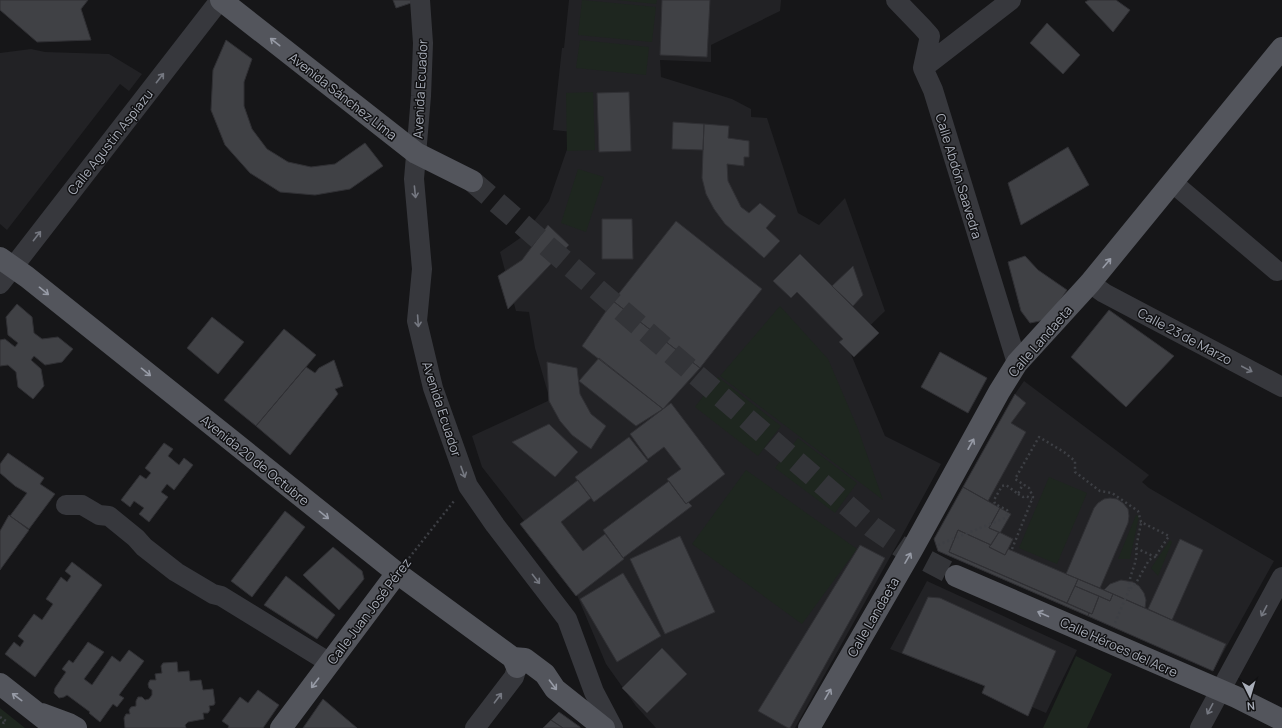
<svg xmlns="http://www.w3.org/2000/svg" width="1282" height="728" font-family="Manrope,sans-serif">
<rect width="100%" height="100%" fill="#161618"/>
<path fill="#222225" d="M 569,0 L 781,0 L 780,11 L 711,45 L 711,62 L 660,60 L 661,77 L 732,99 L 751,109 L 751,117 L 767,118 L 798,213 L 819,225 L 845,198 L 885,311 L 848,347 L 885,436 L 941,464 L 899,541 L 795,728 L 656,728 L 636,706 L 606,664 L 571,581 L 482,467 L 472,436 L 550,400 L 535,348 L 529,312 L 516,311 L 500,252 L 523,236 L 549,201 L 573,132 L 553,130 L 562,48 L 564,48 Z
M 31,49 L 45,52 L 109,54 L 142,74 L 129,91 L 120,84 L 7,230 L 0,224 L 0,53 Z
M 1024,381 L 1149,475 L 1142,482 L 1149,488 L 1274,561 L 1213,671 L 938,551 L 934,539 L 1015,394 Z
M 927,581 L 1077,650 L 1046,713 L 1032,707 L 1028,716 L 982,693 L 984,686 L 890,649 Z"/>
<path fill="#1e261f" d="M 582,0 L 656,7 L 652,42 L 578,35 Z
M 617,0 L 657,0 L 656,4 Z
M 580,40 L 649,47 L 646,75 L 576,68 Z
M 593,92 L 595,150 L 567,151 L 566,93 Z
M 578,169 L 604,177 L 586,232 L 561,223 Z
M 780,306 L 828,359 L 858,429 L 883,500 L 720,376 Z
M 718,377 L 781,426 L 758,456 L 695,407 Z
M 798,438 L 857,483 L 835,513 L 775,468 Z
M 746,470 L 857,549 L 802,624 L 692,544 Z
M 1049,477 L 1087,493 L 1057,564 L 1019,548 Z
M 1136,515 L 1139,516 L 1130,559 L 1118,559 Z
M 1170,540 L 1172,542 L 1158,576 L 1151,568 Z
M 1076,656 L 1112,674 L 1087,728 L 1043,728 Z
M 0,708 L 25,728 L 0,728 Z"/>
<path fill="#404145" stroke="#303034" d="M 0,0 L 88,0 L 81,9 L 91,40 L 37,42 L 0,10 Z
M 393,0 L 413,0 L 414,2 L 396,8 Z
M 662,0 L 710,0 L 707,57 L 660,55 Z
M 1089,0 L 1116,0 L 1130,10 L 1113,32 L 1085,2 Z
M 1047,23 L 1080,55 L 1063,74 L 1030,43 Z
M 226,40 L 252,59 L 244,82 L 244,106 L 252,129 L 267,149 L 288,162 L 311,167 L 335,164 L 365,143 L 383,166 L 350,189 L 315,195 L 280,192 L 250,173 L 225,145 L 211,110 L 213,70 Z
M 629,92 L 631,151 L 599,152 L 597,93 Z
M 673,122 L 704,124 L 703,150 L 672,149 Z
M 704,124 L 729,126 L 728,138 L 749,141 L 749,157 L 744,157 L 744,166 L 727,164 L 728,181 L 741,207 L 749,213 L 760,203 L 776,216 L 766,228 L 780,241 L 764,258 L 725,224 L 714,209 L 706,194 L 702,178 Z
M 1068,147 L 1089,185 L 1021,225 L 1008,183 Z
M 602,219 L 632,219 L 633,259 L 602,259 Z
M 676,221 L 762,289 L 700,368 L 613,301 Z
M 548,225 L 569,245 L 508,309 L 498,276 L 522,260 Z
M 800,254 L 879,333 L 854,357 L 839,342 L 843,339 L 797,292 L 791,298 L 773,281 Z
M 1025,256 L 1038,270 L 1067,290 L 1049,317 L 1045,320 L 1030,323 L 1021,311 L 1008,262 Z
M 853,266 L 863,295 L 853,306 L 832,286 Z
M 613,301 L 700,368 L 663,409 L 582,346 Z
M 17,304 L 32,317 L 34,333 L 42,339 L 58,337 L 73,349 L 62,362 L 45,365 L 34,356 L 31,360 L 41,369 L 44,386 L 33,399 L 18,387 L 16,372 L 8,365 L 0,366 L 0,340 L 5,339 L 15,347 L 18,343 L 8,335 L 6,317 Z
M 1109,310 L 1174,356 L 1126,407 L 1071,357 Z
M 212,317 L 244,342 L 218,374 L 187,348 Z
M 284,329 L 316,355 L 256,426 L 224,400 Z
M 940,352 L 987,378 L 968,413 L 921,387 Z
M 599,358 L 663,409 L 636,426 L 579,381 Z
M 334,360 L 343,386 L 335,389 L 338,394 L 290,455 L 256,426 L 306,367 L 315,373 L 319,368 Z
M 547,362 L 577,368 L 580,394 L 591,414 L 606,426 L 591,449 L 572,435 L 560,421 L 549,401 Z
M 1015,394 L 1026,403 L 1011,423 L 1026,432 L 988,501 L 963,487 Z
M 671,403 L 725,474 L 686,504 L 667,479 L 681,469 L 664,447 L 648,459 L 630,434 Z
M 549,424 L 578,452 L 555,477 L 512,442 Z
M 629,437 L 648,461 L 594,502 L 575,477 Z
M 164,443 L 173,449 L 168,456 L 179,465 L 184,458 L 193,465 L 174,490 L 167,484 L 161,492 L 168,497 L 149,522 L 139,514 L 144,508 L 134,501 L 130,507 L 121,500 L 140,475 L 146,479 L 151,473 L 145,468 Z
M 8,453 L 44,478 L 40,484 L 55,494 L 29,529 L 10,516 L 27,493 L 15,486 L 0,473 L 0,464 Z
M 578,480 L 591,498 L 561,522 L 583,551 L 605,534 L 624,559 L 576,596 L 520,524 Z
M 669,481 L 686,504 L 688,502 L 692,506 L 623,558 L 603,530 Z
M 963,487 L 1000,508 L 989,528 L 999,532 L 991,545 L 958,530 L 949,552 L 1089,613 L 1088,616 L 938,551 L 934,539 Z
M 1110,498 L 1117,499 L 1123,503 L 1128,509 L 1129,516 L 1128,523 L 1100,588 L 1066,574 L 1094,508 L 1098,503 L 1104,499 Z
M 1000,508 L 1011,514 L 1000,533 L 989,528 Z
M 285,511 L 305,527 L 252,597 L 231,581 Z
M 9,515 L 29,530 L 0,570 L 0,531 Z
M 958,530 L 991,545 L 989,547 L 1005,555 L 1008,549 L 1078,579 L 1067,603 L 949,552 Z
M 999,532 L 1013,539 L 1005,555 L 989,547 Z
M 680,536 L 715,612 L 665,634 L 630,559 Z
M 1180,539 L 1203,550 L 1172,620 L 1148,609 Z
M 860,545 L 885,558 L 790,728 L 788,728 L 758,711 Z
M 333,547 L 362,571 L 364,579 L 339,610 L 303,575 Z
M 72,562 L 102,585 L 35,677 L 5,654 L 14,642 L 20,647 L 24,641 L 18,636 L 34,614 L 42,620 L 53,604 L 46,599 L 61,577 L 67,582 L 71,576 L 65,571 Z
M 623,573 L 661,636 L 617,662 L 580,599 Z
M 286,576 L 335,615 L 317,639 L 264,605 Z
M 1078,579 L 1113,594 L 1110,601 L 1075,586 Z
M 1121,580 L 1133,582 L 1139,586 L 1144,593 L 1146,600 L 1145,608 L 1104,590 L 1110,584 Z
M 1075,586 L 1099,596 L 1092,614 L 1067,603 Z
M 1113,594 L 1226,644 L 1213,671 L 1088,616 L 1089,613 L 1092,614 L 1099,596 L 1110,601 Z
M 928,597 L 940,598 L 1056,651 L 1028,716 L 982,693 L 985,686 L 902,653 Z
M 88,642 L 104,652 L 84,679 L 92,685 L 112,656 L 120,662 L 129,650 L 144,661 L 119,695 L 124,698 L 117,707 L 113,704 L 100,722 L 89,713 L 90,712 L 67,695 L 64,697 L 59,698 L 54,693 L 55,688 L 66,672 L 62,669 L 69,660 L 73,663 Z
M 662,648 L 687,674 L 647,713 L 622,688 Z
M 177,662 L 178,672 L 189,671 L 190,681 L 201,680 L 203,690 L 213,689 L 215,703 L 214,705 L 209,706 L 210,710 L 208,713 L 203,713 L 204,719 L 188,722 L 185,725 L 186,728 L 125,728 L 124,718 L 126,714 L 130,714 L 129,710 L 131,707 L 136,706 L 136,701 L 138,697 L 142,697 L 145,700 L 149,699 L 152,695 L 152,690 L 149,688 L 148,684 L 150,680 L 156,680 L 155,674 L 162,673 L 161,666 L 163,663 Z
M 258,690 L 279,705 L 263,728 L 228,728 L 229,726 L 222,721 L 240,697 L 248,703 Z
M 323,699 L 357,728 L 303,728 Z
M 559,712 L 580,727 L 580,728 L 563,728 L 551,720 Z
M 551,720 L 563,728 L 543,728 Z"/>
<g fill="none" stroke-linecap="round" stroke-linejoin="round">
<path stroke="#333438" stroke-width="22" stroke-dasharray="22 11" stroke-linecap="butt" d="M 472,181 L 872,527 L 901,547 L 956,576"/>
<path stroke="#3d3f44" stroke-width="2.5" stroke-dasharray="2 3" stroke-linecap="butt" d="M 1018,494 L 1023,497 L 1026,496 L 1032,499
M 938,545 L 1005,518 L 1008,513 L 1007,510 L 995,504 L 994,500 L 1002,486 L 1006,485 L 1018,494 L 1023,484
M 1136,548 C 1139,562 1128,574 1129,590 L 1136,583 L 1149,560 L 1155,557 L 1136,548 L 1141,523
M 1012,549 L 1033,497 L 1029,488 L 1015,479 L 1039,437 L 1064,452 L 1075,461 L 1075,472 L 1100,491 L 1112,493 L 1138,511 L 1141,522 L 1169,536 L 1155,557
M 409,558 L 454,501
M 1115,623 L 1129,590
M 0,717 L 6,721 L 4,723 L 0,721"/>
<path stroke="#37383d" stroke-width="20" d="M 420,0 L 423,43 L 421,96 L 414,179 L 422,269 L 417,321 L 433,388 L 468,486 L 495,525 L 567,619 L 594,692 L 613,728
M 896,0 L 922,27 L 930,36 L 923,68 L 933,90 L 1017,363
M 923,68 L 1011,0
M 1173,183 L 1277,271
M 1090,283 L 1104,293 L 1282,387
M 0,284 L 220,0
M 66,505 L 82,505 L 99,515 L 109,516 L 136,538 L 144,547 L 176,572 L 213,594 L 221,596 L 330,663
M 475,728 L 514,677 L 517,667
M 1200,728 L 1282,577"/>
<path stroke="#53555c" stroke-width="22" d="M 221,0 L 416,153 L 472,181
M 0,258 L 27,277 L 397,573 L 513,658 L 517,667
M 956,576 L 1236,697 L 1282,720
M 513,658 L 525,659 L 545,674 L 555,689 L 604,728
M 0,684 L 56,728
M 42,714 L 69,724 L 76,728
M 281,728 L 397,573
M 809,728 L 913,548 L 999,392 L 1017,363 L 1090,283 L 1282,48"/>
</g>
<defs><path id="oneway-shaft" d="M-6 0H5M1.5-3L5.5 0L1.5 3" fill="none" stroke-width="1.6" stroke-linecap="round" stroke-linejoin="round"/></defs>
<g stroke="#979ba6">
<use href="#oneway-shaft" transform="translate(275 42) rotate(-142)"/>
<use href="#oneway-shaft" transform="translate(1107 263) rotate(-50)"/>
<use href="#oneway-shaft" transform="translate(44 291) rotate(39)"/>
<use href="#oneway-shaft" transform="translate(146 372) rotate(39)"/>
<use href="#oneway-shaft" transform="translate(971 444) rotate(-61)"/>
<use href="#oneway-shaft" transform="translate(324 515) rotate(39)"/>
<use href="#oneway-shaft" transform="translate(908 558) rotate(-60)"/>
<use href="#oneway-shaft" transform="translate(1043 614) rotate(-156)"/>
<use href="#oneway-shaft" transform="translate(315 683) rotate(127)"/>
<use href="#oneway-shaft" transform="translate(553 685) rotate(53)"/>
<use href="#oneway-shaft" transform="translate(828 694) rotate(-60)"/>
<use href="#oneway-shaft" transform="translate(17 697) rotate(-143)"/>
</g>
<g stroke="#757881">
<use href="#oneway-shaft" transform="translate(160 78) rotate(-52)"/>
<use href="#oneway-shaft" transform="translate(415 192) rotate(84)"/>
<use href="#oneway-shaft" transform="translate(37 236) rotate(-52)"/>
<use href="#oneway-shaft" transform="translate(418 321) rotate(86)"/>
<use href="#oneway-shaft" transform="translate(1247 369) rotate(28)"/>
<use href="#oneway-shaft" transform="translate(463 472) rotate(70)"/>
<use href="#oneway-shaft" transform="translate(536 579) rotate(52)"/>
<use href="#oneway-shaft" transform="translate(1264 611) rotate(118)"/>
<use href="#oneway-shaft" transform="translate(498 698) rotate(-53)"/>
<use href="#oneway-shaft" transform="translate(1210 709) rotate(118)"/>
</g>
<g text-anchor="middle" stroke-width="3" stroke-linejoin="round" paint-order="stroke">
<g font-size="13" fill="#a8adb8" stroke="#111113">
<text transform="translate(420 89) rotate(-87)" y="5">Avenida Ecuador</text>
<text transform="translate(343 96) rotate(38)" y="5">Avenida Sánchez Lima</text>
<text transform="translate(110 142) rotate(-52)" y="5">Calle Agustín Aspiazu</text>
<text transform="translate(959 176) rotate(73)" y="5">Calle Abdón Saavedra</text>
<text transform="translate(1185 336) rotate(28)" y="5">Calle 23 de Marzo</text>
<text transform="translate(1040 341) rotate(-49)" y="5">Calle Landaeta</text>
<text transform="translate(442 409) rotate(72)" y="5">Avenida Ecuador</text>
<text transform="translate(255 460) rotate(39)" y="5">Avenida 20 de Octubre</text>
<text transform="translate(369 611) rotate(-53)" y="5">Calle Juan José Pérez</text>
<text transform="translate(873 617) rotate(-60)" y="5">Calle Landaeta</text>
<text transform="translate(1119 647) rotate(24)" y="5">Calle Héroes del Acre</text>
</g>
</g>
<g transform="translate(1250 696) rotate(175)" stroke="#111113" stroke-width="3" paint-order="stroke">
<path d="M0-3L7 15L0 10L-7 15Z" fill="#a8adb8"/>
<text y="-6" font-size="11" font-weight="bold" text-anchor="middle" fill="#a8adb8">N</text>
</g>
</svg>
